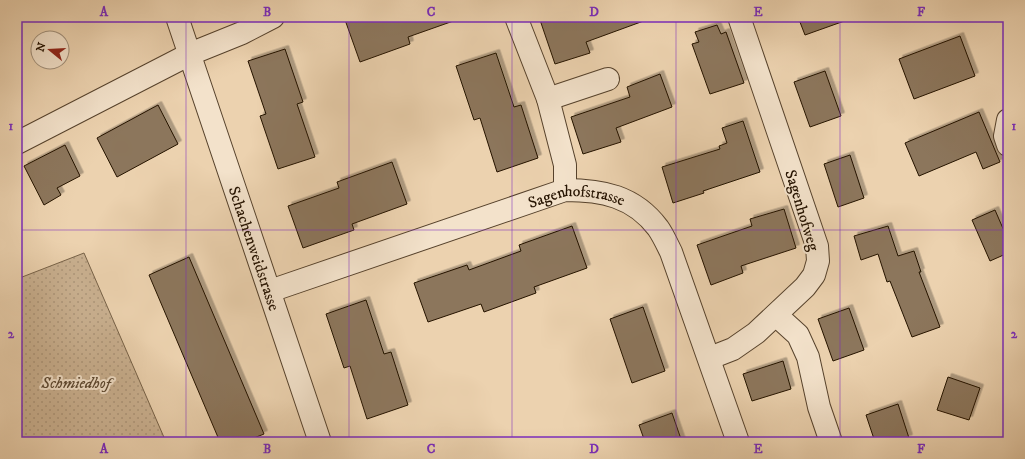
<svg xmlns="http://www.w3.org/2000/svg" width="1025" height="459" font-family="'IM FELL DW Pica',serif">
<defs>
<pattern id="park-dots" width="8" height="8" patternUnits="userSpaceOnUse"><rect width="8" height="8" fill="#cab191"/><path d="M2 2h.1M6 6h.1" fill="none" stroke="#ad977b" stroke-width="1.8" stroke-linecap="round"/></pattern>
<filter id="shadow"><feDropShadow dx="3.5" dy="-3.5" stdDeviation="0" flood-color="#0004"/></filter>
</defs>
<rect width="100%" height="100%" fill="#ecd2af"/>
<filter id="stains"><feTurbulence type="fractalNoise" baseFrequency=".005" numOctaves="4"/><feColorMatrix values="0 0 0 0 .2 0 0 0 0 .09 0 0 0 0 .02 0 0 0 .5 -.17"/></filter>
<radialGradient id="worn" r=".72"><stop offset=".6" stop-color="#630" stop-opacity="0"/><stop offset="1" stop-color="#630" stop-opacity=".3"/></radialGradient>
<path fill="url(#park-dots)" stroke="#776248" d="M 84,253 L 166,442 L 17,442 L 17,279 Z"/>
<path fill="#8c765b" stroke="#241200" filter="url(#shadow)" d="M 344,17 L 459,17 L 459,19 L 408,37 L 410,44 L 360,62 Z
M 539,17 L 648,17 L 649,19 L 586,42 L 590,53 L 555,64 Z
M 798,17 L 849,17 L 850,19 L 805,35 Z
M 717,25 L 721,34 L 726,32 L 744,83 L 710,94 L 692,44 L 699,42 L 695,32 Z
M 960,36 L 975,76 L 914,99 L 899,59 Z
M 285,49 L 303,102 L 297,104 L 315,157 L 278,169 L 260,116 L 266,114 L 248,61 Z
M 496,53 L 514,107 L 521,105 L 538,158 L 497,172 L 480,118 L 474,120 L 456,66 Z
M 825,71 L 841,116 L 810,127 L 794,82 Z
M 660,74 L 672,107 L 616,128 L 621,142 L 583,154 L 571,117 L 630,97 L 627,87 Z
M 158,105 L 178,144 L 117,177 L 97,138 Z
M 979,112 L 1000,162 L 983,169 L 976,152 L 919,176 L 905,143 Z
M 743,121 L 760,172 L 703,191 L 704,193 L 673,203 L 662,167 L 720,149 L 719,146 L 727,143 L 722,128 Z
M 65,145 L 80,176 L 57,188 L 61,195 L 44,205 L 24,166 Z
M 850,155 L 864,198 L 838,207 L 824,164 Z
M 392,162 L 407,204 L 352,224 L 354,230 L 303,248 L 288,206 L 339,188 L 337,182 Z
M 784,209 L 796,248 L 741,266 L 743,273 L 711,285 L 697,245 L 752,226 L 750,219 Z
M 995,210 L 1008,240 L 1008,253 L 990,261 L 972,220 Z
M 572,226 L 587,268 L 534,287 L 536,293 L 484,312 L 481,304 L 428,322 L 414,283 L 467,265 L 469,270 L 521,251 L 519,245 Z
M 888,226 L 898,256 L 914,251 L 921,272 L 919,272 L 940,327 L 912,337 L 890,281 L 887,282 L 878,254 L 861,260 L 854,236 Z
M 189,257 L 264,434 L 244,442 L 220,442 L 149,275 Z
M 366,300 L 384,354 L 391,352 L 408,405 L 367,419 L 350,366 L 344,368 L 326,314 Z
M 643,307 L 665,371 L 632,383 L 610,319 Z
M 849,308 L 864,350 L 833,361 L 818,319 Z
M 783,361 L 791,389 L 752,401 L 743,374 Z
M 948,377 L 980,388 L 969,420 L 937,410 Z
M 898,404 L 909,438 L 896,442 L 875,442 L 866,415 Z
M 672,413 L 682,442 L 645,442 L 639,425 Z"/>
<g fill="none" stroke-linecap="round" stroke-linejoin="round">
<defs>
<g id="minor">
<path id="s1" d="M 177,17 L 320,442"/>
<path d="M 516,17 L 548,99 L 565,165 L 565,190"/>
<path d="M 548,99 L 608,79"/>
<path d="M 1008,120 L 1005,136 L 1008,145"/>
<path d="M 17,143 L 190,54 L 242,33 L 273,17"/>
<path id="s2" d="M 270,291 L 565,190 C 602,190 634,196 658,228 C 663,235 667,244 671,252 L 738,442"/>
<path d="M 776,315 L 798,335 L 808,357 L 819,407 L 831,442"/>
<path d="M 710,358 L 733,349 L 756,333 L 805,287 L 814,275 L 818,261 L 817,246 L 739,17"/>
</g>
</defs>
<use href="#minor" stroke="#56422c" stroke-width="24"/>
<use href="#minor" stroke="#f3e2cb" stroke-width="22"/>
</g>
<path fill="none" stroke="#7b2cbf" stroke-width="1" stroke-opacity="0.55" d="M 186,17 L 186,442M 349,17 L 349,442M 512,17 L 512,442M 676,17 L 676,442M 840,17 L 840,442M 17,230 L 1008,230"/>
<g text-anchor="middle" stroke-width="4" stroke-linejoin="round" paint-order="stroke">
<g font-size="16" fill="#241200" stroke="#f3e2cb">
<text dy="6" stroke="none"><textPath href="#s2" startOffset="323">Sagenhofstrasse</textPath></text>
<text transform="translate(803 210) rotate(73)" y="6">Sagenhofweg</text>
<text dy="6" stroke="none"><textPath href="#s1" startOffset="244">Schachenweidstrasse</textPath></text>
</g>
<g font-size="16" font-style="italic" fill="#5e4a33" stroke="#f3e2cb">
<text x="76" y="388">Schmiedhof</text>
</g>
</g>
<rect width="1025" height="459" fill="none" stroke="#ecd2af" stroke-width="44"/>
<g transform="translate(50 50) rotate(288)"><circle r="19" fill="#f3e2cb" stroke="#a08f7a"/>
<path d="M0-3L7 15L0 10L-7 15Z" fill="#8f2418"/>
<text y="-6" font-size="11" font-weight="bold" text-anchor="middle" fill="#241200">N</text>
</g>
<rect x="22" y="22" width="981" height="415" fill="none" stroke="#7b2cbf" stroke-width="1.5"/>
<g font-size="13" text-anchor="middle" font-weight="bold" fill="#7b2cbf">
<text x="104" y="16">A</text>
<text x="267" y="16">B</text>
<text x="431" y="16">C</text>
<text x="594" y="16">D</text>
<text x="758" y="16">E</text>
<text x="921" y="16">F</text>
<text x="11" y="130">1</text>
<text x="1014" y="130">1</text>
<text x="11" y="338">2</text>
<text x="1014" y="338">2</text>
<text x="104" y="453">A</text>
<text x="267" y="453">B</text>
<text x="431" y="453">C</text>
<text x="594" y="453">D</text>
<text x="758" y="453">E</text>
<text x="921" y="453">F</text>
</g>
<rect width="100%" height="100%" filter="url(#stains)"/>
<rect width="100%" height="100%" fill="url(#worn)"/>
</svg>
